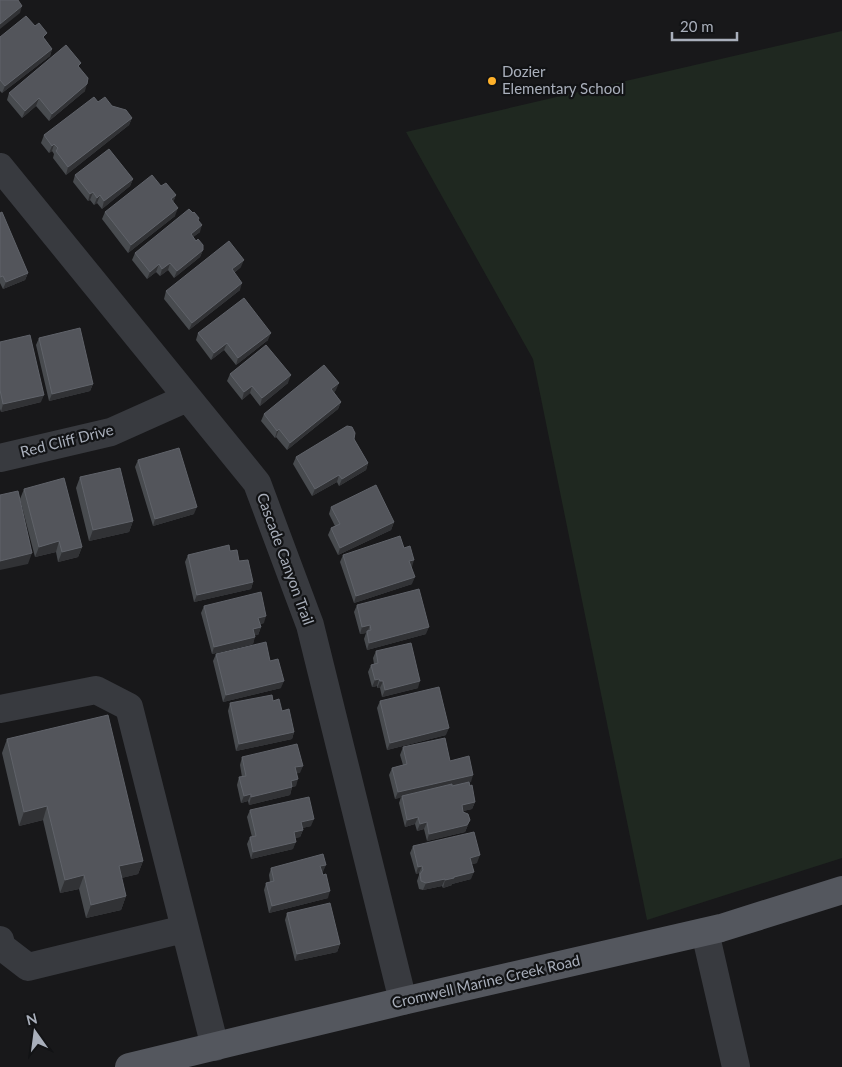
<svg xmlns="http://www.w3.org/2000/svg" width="842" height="1067" font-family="Lato,sans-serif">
<rect width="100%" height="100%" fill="#18181a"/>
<path fill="#1f2820" d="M 842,31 L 842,858 L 647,920 L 533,359 L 406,132 Z"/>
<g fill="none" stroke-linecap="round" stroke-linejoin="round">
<path stroke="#383a3f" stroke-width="28" d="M 0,167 L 257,483 L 310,625 L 403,1001
M 0,458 L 111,432 L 187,398
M 0,709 L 96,690 L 129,707 L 215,1047
M 705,932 L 736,1067
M 0,940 L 2,947 L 28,967 L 184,929"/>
<path stroke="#54575e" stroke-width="28" d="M 129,1067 L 403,1001 L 721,928 L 842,890"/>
</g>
<path fill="#484b4f" d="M 0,37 L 45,39 L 52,49 L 50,56 L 2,93 L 0,91 Z
M 79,67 L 85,91 L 49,121 L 36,106 L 22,118 L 7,100 L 9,93 Z
M 98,102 L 112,106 L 132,118 L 129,125 L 66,175 L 53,158 L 54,154 L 52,151 L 49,153 L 41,143 L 44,135 Z
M 75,175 L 133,179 L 130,186 L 102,209 L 97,203 L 94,205 L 90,200 L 88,201 L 73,182 Z
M 161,186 L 176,195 L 173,202 L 175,216 L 128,253 L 102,219 L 105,212 Z
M 0,213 L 28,273 L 25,280 L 3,289 L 0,283 Z
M 198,221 L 200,232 L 193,237 L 203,250 L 200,257 L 174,278 L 168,270 L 160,276 L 156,272 L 147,279 L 132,260 L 135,253 Z
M 241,267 L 234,273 L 240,290 L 189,330 L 164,299 L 166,291 Z
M 198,333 L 268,340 L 236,365 L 224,350 L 211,360 L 196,340 Z
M 39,338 L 93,384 L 90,391 L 49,401 L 36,345 Z
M 0,342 L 41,402 L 1,412 L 0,409 Z
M 230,374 L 288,383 L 260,406 L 250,393 L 242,400 L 227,381 Z
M 336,390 L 334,392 L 341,402 L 338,409 L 287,450 L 276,437 L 275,438 L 261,421 L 264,414 Z
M 354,439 L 368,463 L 366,470 L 339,486 L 337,482 L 312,496 L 293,464 L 296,457 Z
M 138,460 L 194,514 L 153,526 L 135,467 Z
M 80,477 L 133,521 L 129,532 L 89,541 L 76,488 Z
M 24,489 L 82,547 L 78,557 L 58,562 L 56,552 L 35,557 L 20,499 Z
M 331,507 L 394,522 L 391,530 L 338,555 L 328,535 L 331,528 L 335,526 L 329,514 Z
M 404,548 L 412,567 L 412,584 L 354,603 L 340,562 L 343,555 Z
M 230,551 L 239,561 L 253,582 L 251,589 L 194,602 L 185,562 L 188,555 Z
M 357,605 L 426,634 L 367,650 L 364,639 L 366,633 L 360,634 L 354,612 Z
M 204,606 L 264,623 L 260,624 L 261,627 L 258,635 L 255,635 L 253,644 L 212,654 L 201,613 Z
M 376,651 L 418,688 L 382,697 L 380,688 L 377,688 L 377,686 L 372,687 L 368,672 L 371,665 L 374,664 L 373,658 Z
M 216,654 L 270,661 L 281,688 L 223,702 L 213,661 Z
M 273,701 L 282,711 L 294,732 L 292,739 L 236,751 L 228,711 L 230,703 Z
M 380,701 L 446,735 L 387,750 L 377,708 Z
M 7,739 L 143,861 L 138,874 L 121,878 L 126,896 L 121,910 L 86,918 L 79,889 L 60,893 L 43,820 L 19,826 L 2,753 Z
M 403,747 L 450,761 L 471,782 L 469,782 L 475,802 L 472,809 L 463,811 L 470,820 L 465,832 L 427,841 L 424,829 L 417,831 L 415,824 L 405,827 L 399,803 L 401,797 L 395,799 L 389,775 L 392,768 L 403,765 L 400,755 Z
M 242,757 L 300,773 L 297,773 L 296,786 L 292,787 L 290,795 L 249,805 L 248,801 L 241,803 L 237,785 L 239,777 L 242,777 L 240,765 Z
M 250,810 L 311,826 L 302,828 L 303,830 L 300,837 L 295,838 L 293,849 L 251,859 L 247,844 L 250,837 L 252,837 L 247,817 Z
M 413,846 L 477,863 L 472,864 L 471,879 L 452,884 L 452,885 L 443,888 L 442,886 L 423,890 L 419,889 L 417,881 L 419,875 L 419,873 L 416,874 L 410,853 Z
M 271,868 L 323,872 L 322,872 L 328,898 L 269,913 L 264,890 L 266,883 L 270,882 L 269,875 Z
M 287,913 L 340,944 L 337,952 L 295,961 L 285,920 Z"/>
<path fill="#313235" d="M 22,6 L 20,13 L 0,29 L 0,24 Z
M 52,49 L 50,56 L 2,93 L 5,86 Z
M 87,84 L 85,91 L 49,121 L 52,114 Z
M 39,98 L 36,106 L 22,118 L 25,111 Z
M 132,118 L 129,125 L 66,175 L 68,167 Z
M 54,144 L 52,151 L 49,153 L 52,146 Z
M 133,179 L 130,186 L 102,209 L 104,201 Z
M 93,192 L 90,200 L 88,201 L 90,194 Z
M 100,195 L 97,203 L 94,205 L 97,198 Z
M 176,195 L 173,203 L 171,199 Z
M 178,208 L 175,216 L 128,253 L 131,245 Z
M 202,225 L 200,232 L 188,241 L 191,234 Z
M 203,250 L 200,257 L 174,278 L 177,271 Z
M 244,260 L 241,267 L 229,277 L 232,269 Z
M 170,263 L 168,270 L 160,276 L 162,269 Z
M 159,264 L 156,272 L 147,279 L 150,272 Z
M 28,273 L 25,280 L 3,289 L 6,282 Z
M 242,283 L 240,290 L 189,330 L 192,323 Z
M 271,333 L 268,340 L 236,365 L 238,358 Z
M 227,343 L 224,350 L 211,360 L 214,353 Z
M 291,375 L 288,383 L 260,406 L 262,398 Z
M 339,383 L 336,390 L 329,397 L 331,389 Z
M 93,384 L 90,391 L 49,401 L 52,394 Z
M 252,386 L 250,393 L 242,400 L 244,392 Z
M 44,395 L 41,402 L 1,412 L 3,404 Z
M 341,402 L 338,409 L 287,450 L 290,443 Z
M 279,429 L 276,437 L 275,438 L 277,431 Z
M 368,463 L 366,470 L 339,486 L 342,479 Z
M 339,475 L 337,482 L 312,496 L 315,489 Z
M 197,507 L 194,514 L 153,526 L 155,519 Z
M 133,521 L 129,532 L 89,541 L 93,530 Z
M 394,522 L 391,530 L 338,555 L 340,548 Z
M 59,541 L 56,552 L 35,557 L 39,547 Z
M 82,547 L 78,557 L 58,562 L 62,552 Z
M 32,553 L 28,564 L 0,570 L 0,561 Z
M 414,560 L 412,567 L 407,569 L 409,561 Z
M 415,577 L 412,584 L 354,603 L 356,596 Z
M 253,582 L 251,589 L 194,602 L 197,595 Z
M 266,616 L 264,623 L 256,625 L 258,618 Z
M 370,625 L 367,633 L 367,631 L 366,633 L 360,634 L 362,627 Z
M 261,627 L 258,635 L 251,636 L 253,629 Z
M 429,627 L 426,634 L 367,650 L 369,643 Z
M 255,637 L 253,644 L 212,654 L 214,647 Z
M 379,679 L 377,686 L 372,687 L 375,680 Z
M 284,681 L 281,688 L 223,702 L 226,695 Z
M 380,681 L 383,681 L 380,688 L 377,688 Z
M 420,681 L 418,688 L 382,697 L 385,690 Z
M 449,728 L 446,735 L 387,750 L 390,743 Z
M 294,732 L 292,739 L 236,751 L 239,744 Z
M 303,766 L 300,773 L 293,774 L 295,767 Z
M 473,775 L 471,782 L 395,799 L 398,792 Z
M 298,779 L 296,786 L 288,788 L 291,781 Z
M 292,787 L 290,795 L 249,805 L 251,797 Z
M 251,794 L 248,801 L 241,803 L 244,796 Z
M 475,802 L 472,809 L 459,812 L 462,805 Z
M 47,806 L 43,820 L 19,826 L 24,812 Z
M 418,817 L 415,824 L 405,827 L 407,820 Z
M 314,819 L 311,826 L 298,829 L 301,822 Z
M 470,820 L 465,832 L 427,841 L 429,834 Z
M 427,822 L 424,829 L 417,831 L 420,824 Z
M 303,830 L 300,837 L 291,839 L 294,832 Z
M 296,842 L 293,849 L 251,859 L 253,852 Z
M 480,855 L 477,863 L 468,865 L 470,858 Z
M 143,861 L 138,874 L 114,880 L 119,866 Z
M 326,865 L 323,872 L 318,873 L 320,866 Z
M 422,866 L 419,873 L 416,874 L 418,867 Z
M 474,872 L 471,879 L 452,884 L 452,885 L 443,888 L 445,880 L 454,877 Z
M 84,875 L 79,889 L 60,893 L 65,880 Z
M 445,879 L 442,886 L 423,890 L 426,883 Z
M 330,891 L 328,898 L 269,913 L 272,906 Z
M 126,896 L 121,910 L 86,918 L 91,905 Z
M 340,944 L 337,952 L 295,961 L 297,954 Z"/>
<path fill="#53555b" stroke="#60636a" d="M 0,0 L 18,0 L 22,6 L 0,24 Z
M 26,16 L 35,26 L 39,23 L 47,33 L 43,37 L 52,49 L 5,86 L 0,80 L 0,37 Z
M 66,45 L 81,63 L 78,66 L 88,78 L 87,84 L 52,114 L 39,98 L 25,111 L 9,93 Z
M 94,97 L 98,102 L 105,97 L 112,106 L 126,110 L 132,118 L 68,167 L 56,151 L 58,148 L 54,144 L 52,146 L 44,135 Z
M 109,149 L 133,179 L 104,201 L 100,195 L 97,198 L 93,192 L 90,194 L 75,175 Z
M 152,175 L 161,186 L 166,183 L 176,195 L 171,199 L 178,208 L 131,245 L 105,212 Z
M 189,209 L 193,213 L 194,212 L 199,218 L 198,220 L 202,225 L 191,234 L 196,241 L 198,239 L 203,245 L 203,250 L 177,271 L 170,263 L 162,269 L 159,264 L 150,272 L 135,253 Z
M 2,212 L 28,273 L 6,282 L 3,276 L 0,277 L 0,213 Z
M 229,241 L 244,260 L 232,269 L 242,283 L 192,323 L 166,291 Z
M 244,298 L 271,333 L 238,358 L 227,343 L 214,353 L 198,333 Z
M 80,328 L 93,384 L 52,394 L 39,338 Z
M 30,335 L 44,395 L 3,404 L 0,390 L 0,342 Z
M 266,345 L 291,375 L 262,398 L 252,386 L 244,392 L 230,374 Z
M 324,365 L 339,383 L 331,389 L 341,402 L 290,443 L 279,429 L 277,431 L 264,414 Z
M 347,426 L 352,427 L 355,433 L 354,439 L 368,463 L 342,479 L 339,475 L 315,489 L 296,457 Z
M 179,448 L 197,507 L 155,519 L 138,460 Z
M 120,468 L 133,521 L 93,530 L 80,477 Z
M 64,478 L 82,547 L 62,552 L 59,541 L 39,547 L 24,489 Z
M 376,485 L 394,522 L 340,548 L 331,528 L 340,524 L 331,507 Z
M 18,491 L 32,553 L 0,561 L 0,495 Z
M 400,536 L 404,548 L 410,546 L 414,560 L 409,561 L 415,577 L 356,596 L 343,555 Z
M 229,545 L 230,551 L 237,550 L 239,561 L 248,560 L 253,582 L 197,595 L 188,555 Z
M 419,589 L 429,627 L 369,643 L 367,631 L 371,630 L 370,625 L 362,627 L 357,605 Z
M 261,592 L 266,616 L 258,618 L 261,627 L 253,629 L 255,637 L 214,647 L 204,606 Z
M 266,642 L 270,661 L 278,659 L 284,681 L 226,695 L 216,654 Z
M 411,643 L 420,681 L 385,690 L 383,681 L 380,681 L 379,679 L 375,680 L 371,665 L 378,663 L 376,651 Z
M 439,687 L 449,728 L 390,743 L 380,701 Z
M 272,695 L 273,701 L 279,699 L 282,711 L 289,709 L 294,732 L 239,744 L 230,703 Z
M 108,715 L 143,861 L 119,866 L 126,896 L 91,905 L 84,875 L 65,880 L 47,806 L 24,812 L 7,739 Z
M 445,738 L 450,761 L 469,756 L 473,775 L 398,792 L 392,768 L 407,764 L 403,747 Z
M 297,744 L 303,766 L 295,767 L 298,779 L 291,781 L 292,787 L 251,797 L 251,794 L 244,796 L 239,777 L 246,776 L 242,757 Z
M 469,782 L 470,786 L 472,785 L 475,802 L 462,805 L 463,812 L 468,814 L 470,820 L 467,825 L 429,834 L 427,822 L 420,824 L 418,817 L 407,820 L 402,796 L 452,784 L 452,786 Z
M 309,797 L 314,819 L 301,822 L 303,830 L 294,832 L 296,842 L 253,852 L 250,837 L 256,836 L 250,810 Z
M 474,832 L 480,855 L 470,858 L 474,872 L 454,877 L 454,878 L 445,880 L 445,879 L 426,883 L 421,881 L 420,874 L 423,870 L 422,866 L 418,867 L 413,846 Z
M 323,854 L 326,865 L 320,866 L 323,875 L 326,874 L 330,891 L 272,906 L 266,883 L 274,881 L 271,868 Z
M 330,903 L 340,944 L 297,954 L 287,913 Z"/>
<circle fill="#ffb12a" stroke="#121315" stroke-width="2" cx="492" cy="81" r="5"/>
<g text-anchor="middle" stroke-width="4.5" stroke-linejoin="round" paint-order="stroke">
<g font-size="15" fill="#a9afbb" stroke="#121315" text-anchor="start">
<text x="502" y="77">Dozier<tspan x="502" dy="17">Elementary School</tspan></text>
</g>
<g font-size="15" fill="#a9afbb" stroke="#121315">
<text transform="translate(67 441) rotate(-14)" y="5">Red Cliff Drive</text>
<text transform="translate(285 559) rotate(70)" y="5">Cascade Canyon Trail</text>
<text transform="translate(486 982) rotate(-13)" y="5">Cromwell Marine Creek Road</text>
</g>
</g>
<g transform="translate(35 1032) rotate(346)" stroke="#121315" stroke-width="4" paint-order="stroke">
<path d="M0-4L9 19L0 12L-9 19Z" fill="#a9afbb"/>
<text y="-8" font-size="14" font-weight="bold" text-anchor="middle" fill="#a9afbb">N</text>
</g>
<path d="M672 32v8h65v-8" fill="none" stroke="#a9afbb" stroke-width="2.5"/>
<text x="680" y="32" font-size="15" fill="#a9afbb" stroke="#121315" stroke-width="4" paint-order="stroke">20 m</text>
</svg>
